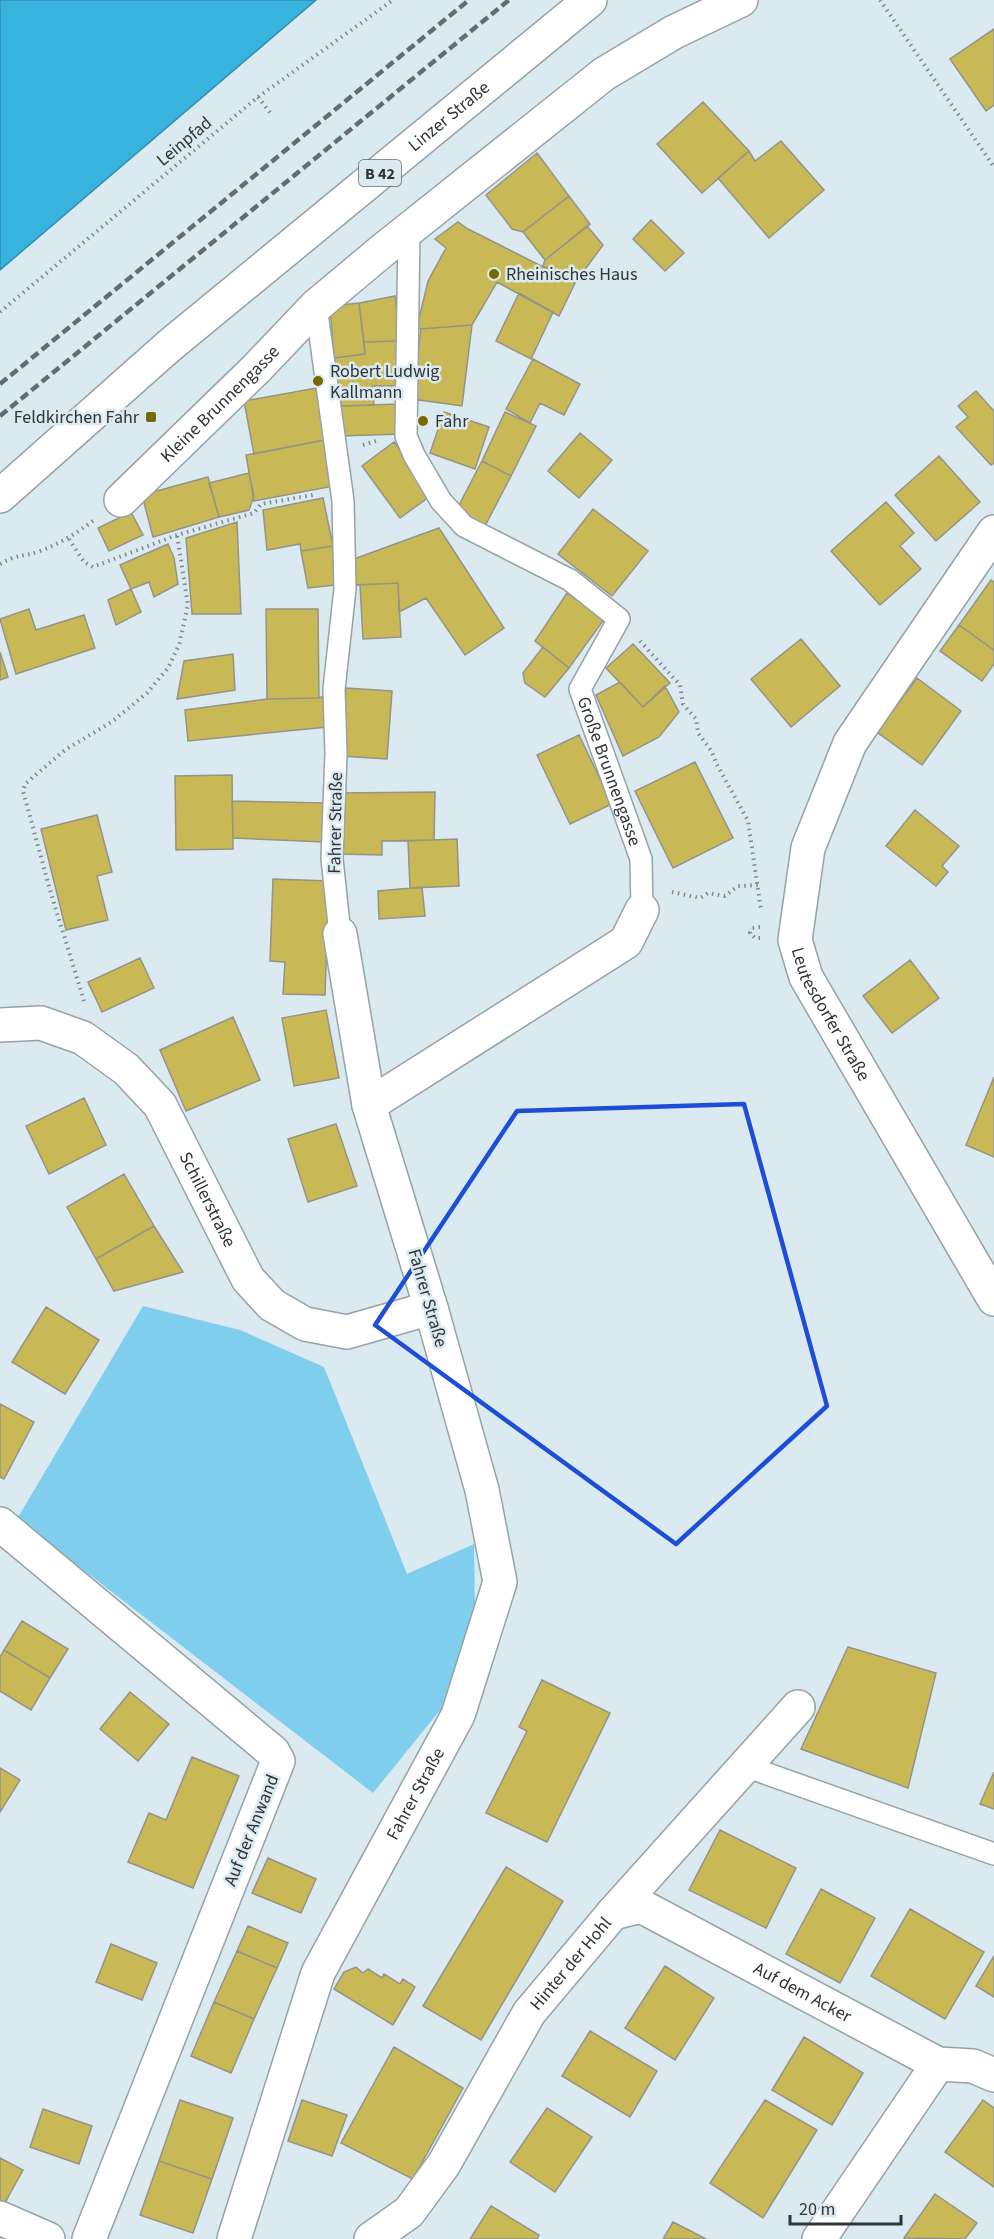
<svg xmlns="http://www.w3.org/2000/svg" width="994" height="2239" font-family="'Source Sans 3',sans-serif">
<rect width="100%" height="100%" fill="#dbeaf0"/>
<path fill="#7fceee" d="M 143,1306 L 240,1330 L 324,1367 L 407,1574 L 474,1544 L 475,1609 L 441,1709 L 373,1793 L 17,1519 Z"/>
<path fill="#37b3dd" stroke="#358dab" stroke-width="1.5" d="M 0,0 L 316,0 L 0,270 Z"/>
<path fill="#c9b956" stroke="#949386" stroke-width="1.5" d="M 994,29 L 994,105 L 986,111 L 950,59 Z
M 703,102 L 749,151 L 702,193 L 657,144 Z
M 781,141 L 824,190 L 769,238 L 718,178 L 749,151 L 755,161 Z
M 537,153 L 569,196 L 523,232 L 512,229 L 486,195 Z
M 569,196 L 590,224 L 545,260 L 523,232 Z
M 651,220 L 684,253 L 665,271 L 633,239 Z
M 458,222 L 468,229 L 575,283 L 559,316 L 497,282 L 472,325 L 421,329 L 417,327 L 428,281 L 446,248 L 435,239 Z
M 587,226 L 603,245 L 575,283 L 543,266 L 545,260 Z
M 519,293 L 553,312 L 531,359 L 496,341 Z
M 395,296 L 400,341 L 364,342 L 359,303 Z
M 359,303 L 365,354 L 334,358 L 330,306 Z
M 472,325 L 462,406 L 412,399 L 421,329 Z
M 400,341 L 401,386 L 372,386 L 374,405 L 341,406 L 334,358 L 365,354 L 364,342 Z
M 533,359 L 580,384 L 564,415 L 540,403 L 530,423 L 506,409 Z
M 316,388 L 325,440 L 254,454 L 244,401 Z
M 976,391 L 994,411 L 994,463 L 991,465 L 956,427 L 968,417 L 958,406 Z
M 399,404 L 400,434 L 342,436 L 341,406 Z
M 444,412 L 489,427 L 475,469 L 430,453 Z
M 505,412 L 536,426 L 511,476 L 482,461 Z
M 580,433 L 612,460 L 579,498 L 548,471 Z
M 325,440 L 334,486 L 254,501 L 246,455 Z
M 394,442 L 433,494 L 400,518 L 362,466 Z
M 939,456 L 980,502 L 936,541 L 895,495 Z
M 482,461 L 511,476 L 485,526 L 456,511 Z
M 249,473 L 254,496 L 249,510 L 219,517 L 209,483 Z
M 208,477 L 219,517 L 153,537 L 142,495 Z
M 323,498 L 333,546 L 301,551 L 300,544 L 267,550 L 263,510 Z
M 886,502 L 914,533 L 900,546 L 921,569 L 880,605 L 831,551 Z
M 593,509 L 648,551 L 612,596 L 558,554 Z
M 131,512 L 143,535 L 109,551 L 98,528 Z
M 237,522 L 241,614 L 192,614 L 186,538 Z
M 439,528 L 504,628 L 465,655 L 426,598 L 399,612 L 398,583 L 354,585 L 351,560 Z
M 168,544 L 174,558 L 178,584 L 154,597 L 149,582 L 131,589 L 120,565 Z
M 333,546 L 335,585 L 308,588 L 301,551 Z
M 991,580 L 994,582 L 994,650 L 959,625 Z
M 398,583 L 401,637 L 363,639 L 360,585 Z
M 131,589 L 141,612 L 116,625 L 108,600 Z
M 567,593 L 605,618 L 569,668 L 535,641 Z
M 29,609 L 36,630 L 84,615 L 95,648 L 16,674 L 0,619 Z
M 266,609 L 318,609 L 319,698 L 267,699 Z
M 959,625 L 994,650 L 994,664 L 982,681 L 940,651 Z
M 801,639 L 840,686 L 791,727 L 751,679 Z
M 633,644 L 670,683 L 643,707 L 606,668 Z
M 543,647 L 569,668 L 545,697 L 525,683 L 523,673 Z
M 0,652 L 8,677 L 0,680 Z
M 233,654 L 235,690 L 177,699 L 184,661 Z
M 917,678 L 961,711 L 922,765 L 877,732 Z
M 620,682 L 643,707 L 665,686 L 679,712 L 659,737 L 623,756 L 596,695 Z
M 346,688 L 392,691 L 387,759 L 341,756 Z
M 324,696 L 327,727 L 188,741 L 185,710 L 267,699 L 319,698 Z
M 579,735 L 612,804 L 570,824 L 537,755 Z
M 695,762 L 733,838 L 673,868 L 635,791 Z
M 232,775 L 233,849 L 176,850 L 175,776 Z
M 435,792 L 434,840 L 382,841 L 382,855 L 338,854 L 340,793 Z
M 232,801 L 325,803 L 324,842 L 233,838 Z
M 915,810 L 959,846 L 942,866 L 948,872 L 936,886 L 886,846 Z
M 97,815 L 112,872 L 97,876 L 108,920 L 66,930 L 41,829 Z
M 457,839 L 459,886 L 410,888 L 408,841 Z
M 273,879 L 329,881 L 325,995 L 283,994 L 285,962 L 270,961 Z
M 422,887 L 425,916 L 379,919 L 378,891 Z
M 140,958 L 154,988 L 102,1012 L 88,982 Z
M 910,960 L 939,998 L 892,1033 L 863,996 Z
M 326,1010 L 339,1078 L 294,1086 L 282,1018 Z
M 233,1017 L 260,1080 L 186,1111 L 160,1050 Z
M 994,1077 L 994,1157 L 966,1145 Z
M 84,1098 L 106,1145 L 49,1174 L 26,1126 Z
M 336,1124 L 357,1186 L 308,1202 L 288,1139 Z
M 124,1174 L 154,1226 L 96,1259 L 67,1207 Z
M 154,1226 L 183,1272 L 114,1291 L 96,1259 Z
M 46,1307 L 99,1340 L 65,1394 L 12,1362 Z
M 0,1404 L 34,1422 L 4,1479 L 0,1477 Z
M 22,1621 L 68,1649 L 50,1678 L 4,1650 Z
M 848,1647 L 936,1673 L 908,1788 L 801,1749 Z
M 4,1650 L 50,1678 L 31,1710 L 0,1691 L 0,1657 Z
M 542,1680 L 610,1713 L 547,1842 L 486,1813 L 527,1731 L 519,1727 Z
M 130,1692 L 169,1724 L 138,1761 L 100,1729 Z
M 192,1757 L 239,1776 L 193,1888 L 128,1862 L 149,1813 L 166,1820 Z
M 0,1768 L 20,1780 L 0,1812 Z
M 994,1772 L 994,1809 L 980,1804 Z
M 720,1830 L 796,1868 L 766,1928 L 689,1890 Z
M 268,1858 L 316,1879 L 301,1913 L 252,1893 Z
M 506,1867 L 563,1901 L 481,2040 L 423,2006 Z
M 821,1889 L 875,1918 L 840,1983 L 786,1954 Z
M 910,1909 L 984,1952 L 945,2019 L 871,1976 Z
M 248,1926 L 288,1943 L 277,1968 L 237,1951 Z
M 111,1944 L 157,1963 L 142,2000 L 96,1982 Z
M 237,1951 L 277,1968 L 254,2019 L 214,2002 Z
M 994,1956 L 994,1997 L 976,1986 Z
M 665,1966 L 714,1998 L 675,2060 L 625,2028 Z
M 356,1967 L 363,1973 L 368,1969 L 382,1978 L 384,1974 L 400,1984 L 403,1979 L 415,1987 L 393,2025 L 334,1989 L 344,1972 Z
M 214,2002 L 254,2019 L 231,2073 L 191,2056 Z
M 590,2031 L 657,2071 L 630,2117 L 562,2076 Z
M 804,2037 L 863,2073 L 832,2125 L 772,2090 Z
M 394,2047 L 463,2088 L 413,2179 L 341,2143 Z
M 180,2100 L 233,2118 L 212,2179 L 159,2161 Z
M 302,2100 L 347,2115 L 332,2156 L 288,2141 Z
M 765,2100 L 817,2130 L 763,2218 L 710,2183 Z
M 983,2100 L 994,2108 L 994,2187 L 945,2152 Z
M 547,2108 L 592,2137 L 555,2192 L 510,2162 Z
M 43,2109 L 92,2126 L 79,2164 L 30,2147 Z
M 0,2158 L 23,2170 L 1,2210 L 0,2209 Z
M 159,2161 L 212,2179 L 193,2233 L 140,2215 Z
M 935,2194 L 977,2223 L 965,2239 L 904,2238 Z
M 491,2206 L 539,2235 L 537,2239 L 470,2239 Z
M 673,2222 L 706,2239 L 663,2239 Z"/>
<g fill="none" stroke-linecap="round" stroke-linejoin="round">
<defs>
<g id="service">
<path id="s1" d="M 409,230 L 406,436 L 414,455 L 441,501 L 464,526 L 570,580 L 619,619 L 580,689 L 641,859 L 642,910"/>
<path d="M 316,306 L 343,501 L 345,589 L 334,689 L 336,754 L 332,859 L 340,934"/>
<path d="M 745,1766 L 994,1854"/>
</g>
<g id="minor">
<path id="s2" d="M 121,500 L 256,369 L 316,306 L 383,250 L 604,74 L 674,32 L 741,0"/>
<path id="s3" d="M 994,532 L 850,743 L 808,848 L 795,940 L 806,977 L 994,1299"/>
<path id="s4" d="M 0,1025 L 41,1023 L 83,1038 L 126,1069 L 160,1105 L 248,1279 L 272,1305 L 305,1324 L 347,1332 L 431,1308"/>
<path d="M 369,1105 L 626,942 L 642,910"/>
<path d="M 0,1524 L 273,1752 L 278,1761 L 89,2239"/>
<path id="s5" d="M 613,1913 L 641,1906 L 938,2064 L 973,2066 L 994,2075"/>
<path d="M 0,2218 L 48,2239"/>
<path id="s6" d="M 234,2239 L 318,1973 L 458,1715 L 500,1582 L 482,1490 L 431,1308 L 369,1105 L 340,934"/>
<path id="s7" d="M 371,2239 L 409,2212 L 444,2164 L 529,2013 L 613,1913 L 798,1707"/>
<path d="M 819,2239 L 938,2064"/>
</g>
<g id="primary">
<path id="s8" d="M 0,496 L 169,346 L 590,0"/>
</g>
</defs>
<use href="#service" stroke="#95a2a8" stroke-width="24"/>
<use href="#minor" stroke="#95a2a8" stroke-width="36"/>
<use href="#primary" stroke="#95a2a8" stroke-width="36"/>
<path stroke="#7e878c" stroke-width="4" stroke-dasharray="1.5 4.5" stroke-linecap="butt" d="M 880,0 L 994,167
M 258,97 L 272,115
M 0,312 L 258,97 L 393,0
M 363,445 L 379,440
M 69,539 L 84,562 L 93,567 L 177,535 L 254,513 L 261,504 L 313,495
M 0,564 C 17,554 24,557 40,551 C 61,543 77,533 94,520
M 640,641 L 680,685 L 683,704 L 696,719 L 698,733 L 712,752 L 716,763 L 748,821 L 761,910
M 672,892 L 700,898 L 708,893 L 725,896 L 738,886 L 759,885
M 760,927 L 752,928 L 750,933 L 755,938 L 761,938
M 84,1001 L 50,890 L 23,791 L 25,784 L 65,750 L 113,721 L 147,693 L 168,668 L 179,645 L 188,605 L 177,535"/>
<use href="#service" stroke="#fff" stroke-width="21"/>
<use href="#minor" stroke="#fff" stroke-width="33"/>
<use href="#primary" stroke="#fff" stroke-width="33"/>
<path stroke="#646c70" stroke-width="4.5" stroke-dasharray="9 4.5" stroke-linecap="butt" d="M 0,384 L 469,0
M 0,416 L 509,0"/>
</g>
<path fill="none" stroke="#1d4ed8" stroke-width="4.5" stroke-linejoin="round" d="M 744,1104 L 827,1406 L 676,1544 L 375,1325 L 517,1111 Z"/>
<g fill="#786a01" stroke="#dbeaf0" stroke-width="2">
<circle cx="494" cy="274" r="6"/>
<circle cx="318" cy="381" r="6"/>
<rect x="145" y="411" width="12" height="12" rx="3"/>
<circle cx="423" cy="421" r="6"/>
</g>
<g text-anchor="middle" stroke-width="5" stroke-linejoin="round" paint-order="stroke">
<rect fill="#dbeaf0" stroke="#636b6e" stroke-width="1.5" x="359" y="160" width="42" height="26" rx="4.5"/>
<g font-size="16" font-weight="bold" fill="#2f3437">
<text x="380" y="179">B 42</text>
</g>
<g font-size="18" fill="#2f3437" stroke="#dbeaf0">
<text dy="6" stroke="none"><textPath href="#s8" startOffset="588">Linzer Straße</textPath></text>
<text transform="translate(184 141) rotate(-40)" y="6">Leinpfad</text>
<text dy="6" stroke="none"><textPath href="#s2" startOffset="138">Kleine Brunnengasse</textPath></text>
<text dy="6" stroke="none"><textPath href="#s1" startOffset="663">Große Brunnengasse</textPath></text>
<text transform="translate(335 823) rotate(-89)" y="6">Fahrer Straße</text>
<text dy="6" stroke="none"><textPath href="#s3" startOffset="544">Leutesdorfer Straße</textPath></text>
<text dy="6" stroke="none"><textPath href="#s4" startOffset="294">Schillerstraße</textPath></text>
<text transform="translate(428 1298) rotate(74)" y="6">Fahrer Straße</text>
<text dy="6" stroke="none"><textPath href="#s6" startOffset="483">Fahrer Straße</textPath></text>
<text transform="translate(251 1830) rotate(-68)" y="6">Auf der Anwand</text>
<text dy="6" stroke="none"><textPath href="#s7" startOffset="344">Hinter der Hohl</textPath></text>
<text dy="6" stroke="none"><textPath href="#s5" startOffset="212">Auf dem Acker</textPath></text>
</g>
<g font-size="18" fill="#2f3437" stroke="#dbeaf0" text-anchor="start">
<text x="506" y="280">Rheinisches Haus</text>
<text x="330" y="377">Robert Ludwig<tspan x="330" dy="21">Kallmann</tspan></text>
<text x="139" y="423" text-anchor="end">Feldkirchen Fahr</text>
<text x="435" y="427">Fahr</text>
</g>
</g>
<path d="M790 2215v9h111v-9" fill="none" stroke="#2f3437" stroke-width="3"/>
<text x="799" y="2215" font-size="18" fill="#2f3437" stroke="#dbeaf0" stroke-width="4.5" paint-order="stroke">20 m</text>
</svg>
